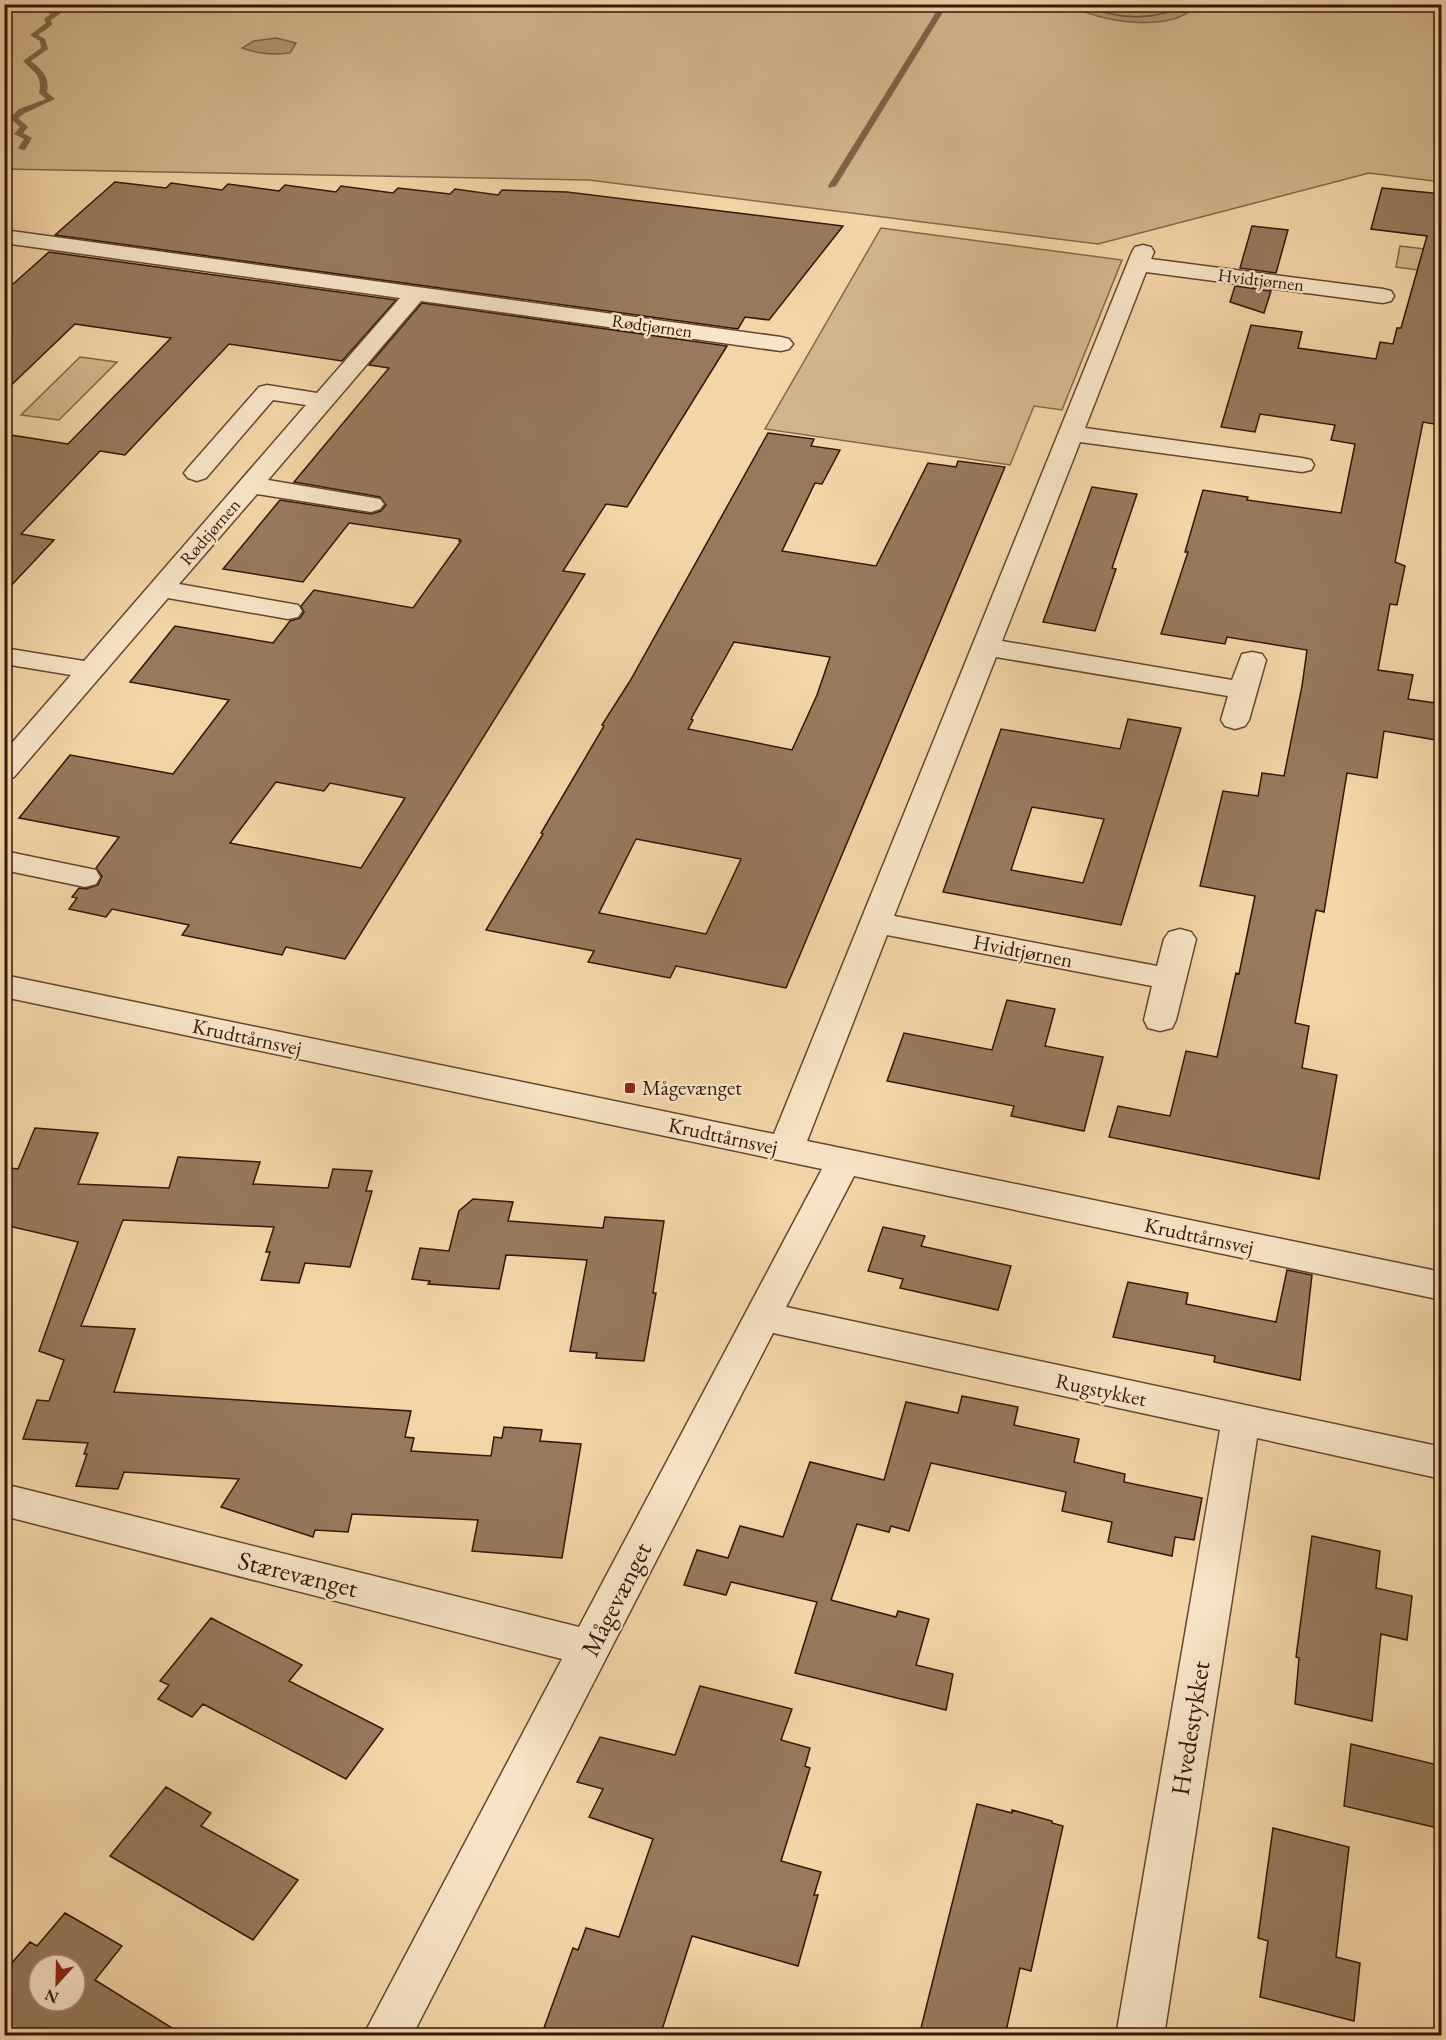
<svg xmlns="http://www.w3.org/2000/svg" width="1446" height="2040" font-family="'EB Garamond',serif">
<rect width="100%" height="100%" fill="#f4d5a8"/>
<filter id="stains"><feTurbulence type="fractalNoise" baseFrequency=".00333" numOctaves="4"/><feColorMatrix values="0 0 0 0 .2 0 0 0 0 .09 0 0 0 0 .02 0 0 0 .5 -.17"/></filter>
<radialGradient id="worn" r=".72"><stop offset=".6" stop-color="#630" stop-opacity="0"/><stop offset="1" stop-color="#630" stop-opacity=".3"/></radialGradient>
<path fill="#d3b58d" stroke="#84664b" stroke-width="1.5" d="M 5,5 L 1441,5 L 1441,182 L 1369,173 L 1098,244 L 589,180 L 5,169 Z
M 881,228 L 1122,260 L 1062,410 L 1034,406 L 1010,465 L 765,429 Z
M 1400,246 L 1441,251 L 1441,273 L 1396,267 Z
M 80,357 L 117,362 L 59,420 L 21,415 Z"/>
<path fill="#b39472" stroke="#806248" stroke-width="1.5" d="M 1071,5 L 1195,5 C 1177,34 1095,22 1071,5 Z
M 276,38 L 296,43 L 290,53 C 272,55 259,54 242,48 L 254,41 Z"/>
<g fill="none" stroke-linecap="round" stroke-linejoin="round">
<path stroke="#74553e" stroke-width="1.5" d="M 1082,4 C 1116,20 1154,22 1188,4
M 1104,4 L 1143,8 L 1169,4"/>
<path fill="#806248" fill-rule="evenodd" d="M 49,4 L 56,4 L 52,10 L 61,13 L 51,20 L 52,25 L 38,35 L 45,39 L 48,49 L 31,61 C 42,70 50,77 47,92 L 55,99 L 25,113 L 18,118 L 28,127 L 23,133 L 32,138 L 25,150 L 22,150 L 18,148 L 24,139 L 14,134 L 20,127 L 10,118 L 19,109 L 46,99 L 39,93 C 43,76 34,72 23,61 L 41,48 L 40,41 L 30,35 L 46,23 L 44,19 L 51,14 L 44,11 Z
M 941,4 L 948,4 L 836,186 L 829,188 L 828,186 Z"/>
</g>
<path fill="#98795c" stroke="#341609" stroke-width="1.5" fill-rule="evenodd" d="M 115,182 L 166,188 L 171,183 L 222,190 L 228,184 L 279,191 L 285,185 L 336,192 L 341,186 L 393,193 L 398,188 L 450,194 L 455,189 L 498,195 L 502,190 L 567,192 L 843,226 L 769,320 L 745,317 L 738,329 L 55,235 Z
M 1382,188 L 1442,194 L 1442,378 L 1434,424 L 1423,422 L 1395,562 L 1405,566 L 1397,605 L 1390,604 L 1378,670 L 1413,675 L 1408,699 L 1442,704 L 1442,741 L 1384,731 L 1377,778 L 1347,773 L 1324,912 L 1316,910 L 1295,1023 L 1309,1026 L 1302,1068 L 1337,1075 L 1319,1179 L 1109,1137 L 1118,1106 L 1170,1116 L 1186,1051 L 1217,1057 L 1236,973 L 1239,974 L 1255,896 L 1200,886 L 1223,791 L 1258,796 L 1262,773 L 1284,776 L 1302,686 L 1307,650 L 1227,637 L 1225,644 L 1161,634 L 1188,552 L 1185,552 L 1203,490 L 1248,497 L 1247,500 L 1341,513 L 1355,444 L 1331,440 L 1335,425 L 1260,414 L 1255,432 L 1221,427 L 1251,325 L 1302,332 L 1298,348 L 1376,359 L 1380,342 L 1393,344 L 1397,328 L 1401,328 L 1427,236 L 1371,229 Z
M 1252,226 L 1288,230 L 1276,273 L 1240,268 Z
M 49,252 L 396,300 L 342,361 L 229,344 L 125,455 L 100,451 L 21,534 L 54,540 L 4,593 L 4,434 L 68,444 L 171,338 L 75,324 L 4,392 L 4,292 Z
M 1235,286 L 1271,291 L 1264,313 L 1230,302 Z
M 422,303 L 727,346 L 627,507 L 606,504 L 563,571 L 585,574 L 345,959 L 286,947 L 282,955 L 182,935 L 189,925 L 112,909 L 106,917 L 69,909 L 77,898 L 72,897 L 79,888 L 86,889 L 98,885 L 102,876 L 96,868 L 119,837 L 19,818 L 70,755 L 173,774 L 229,700 L 130,682 L 175,626 L 273,643 L 290,621 L 300,618 L 304,612 L 301,606 L 314,590 L 413,608 L 461,541 L 459,541 L 460,539 L 349,523 L 303,582 L 223,569 L 280,500 L 371,514 L 381,511 L 386,505 L 380,497 L 294,482 L 389,368 L 369,365 ZM 276,782 L 324,791 L 330,783 L 405,798 L 361,868 L 230,843 Z
M 768,433 L 814,439 L 811,446 L 840,450 L 822,484 L 815,483 L 782,551 L 876,566 L 928,463 L 956,467 L 958,461 L 1005,467 L 786,988 L 676,966 L 670,978 L 588,962 L 594,951 L 486,930 L 543,834 L 541,833 L 604,726 L 602,725 L 630,681 ZM 734,642 L 830,657 L 817,695 L 792,750 L 688,729 L 693,720 L 691,719 ZM 636,839 L 741,859 L 706,934 L 599,913 Z
M 1092,487 L 1137,494 L 1112,568 L 1116,569 L 1095,631 L 1043,622 Z
M 1128,719 L 1181,728 L 1121,925 L 943,892 L 1001,729 L 1120,749 ZM 1032,807 L 1104,819 L 1083,883 L 1011,870 Z
M 1007,1000 L 1055,1009 L 1045,1046 L 1103,1057 L 1084,1131 L 1011,1116 L 1014,1106 L 887,1081 L 904,1033 L 992,1050 Z
M 35,1128 L 98,1133 L 78,1184 L 169,1188 L 178,1157 L 260,1162 L 253,1184 L 328,1188 L 333,1169 L 372,1171 L 366,1191 L 372,1191 L 350,1267 L 305,1263 L 299,1283 L 261,1280 L 270,1252 L 266,1252 L 274,1227 L 123,1220 L 81,1326 L 135,1329 L 114,1392 L 411,1411 L 405,1437 L 414,1438 L 411,1451 L 491,1456 L 494,1437 L 502,1438 L 504,1427 L 542,1430 L 540,1441 L 581,1444 L 562,1558 L 472,1551 L 478,1520 L 352,1514 L 348,1532 L 315,1530 L 313,1537 L 221,1507 L 239,1479 L 124,1472 L 118,1489 L 76,1486 L 87,1454 L 84,1454 L 88,1443 L 23,1439 L 37,1400 L 49,1401 L 64,1360 L 39,1351 L 78,1242 L 4,1225 L 4,1167 L 18,1169 Z
M 473,1199 L 513,1202 L 508,1221 L 603,1228 L 605,1217 L 664,1221 L 653,1293 L 656,1293 L 644,1361 L 596,1358 L 597,1353 L 570,1351 L 587,1260 L 506,1255 L 499,1289 L 428,1284 L 430,1281 L 412,1279 L 420,1248 L 449,1251 L 459,1211 Z
M 883,1227 L 925,1236 L 921,1246 L 1011,1266 L 998,1310 L 900,1288 L 903,1279 L 868,1271 Z
M 1287,1270 L 1312,1275 L 1300,1380 L 1214,1362 L 1215,1356 L 1113,1337 L 1128,1282 L 1188,1293 L 1186,1304 L 1276,1322 Z
M 962,1396 L 1018,1407 L 1014,1425 L 1079,1439 L 1074,1462 L 1125,1474 L 1124,1482 L 1202,1498 L 1194,1540 L 1175,1537 L 1172,1556 L 1108,1542 L 1112,1522 L 1062,1511 L 1066,1492 L 931,1463 L 909,1531 L 891,1526 L 889,1532 L 857,1524 L 831,1600 L 896,1617 L 898,1611 L 929,1619 L 916,1665 L 953,1674 L 946,1710 L 795,1673 L 817,1602 L 731,1582 L 726,1595 L 684,1585 L 697,1550 L 728,1558 L 740,1526 L 783,1537 L 810,1462 L 884,1480 L 906,1402 L 958,1413 Z
M 1312,1536 L 1380,1551 L 1376,1588 L 1412,1596 L 1407,1640 L 1381,1634 L 1372,1721 L 1295,1704 L 1299,1658 L 1296,1657 Z
M 211,1618 L 302,1665 L 289,1681 L 383,1729 L 346,1779 L 203,1704 L 192,1717 L 158,1699 L 169,1685 L 160,1681 Z
M 700,1686 L 792,1709 L 781,1740 L 810,1748 L 805,1766 L 810,1768 L 781,1861 L 821,1872 L 814,1895 L 818,1895 L 798,1966 L 692,1936 L 660,2036 L 541,2036 L 573,1948 L 578,1950 L 586,1928 L 619,1937 L 653,1839 L 589,1817 L 603,1789 L 577,1782 L 600,1737 L 675,1755 Z
M 1351,1744 L 1442,1766 L 1442,1829 L 1344,1806 Z
M 166,1787 L 211,1813 L 201,1826 L 298,1880 L 253,1940 L 110,1856 Z
M 977,1804 L 1012,1813 L 1012,1810 L 1052,1821 L 1052,1823 L 1063,1826 L 1031,1971 L 1020,1968 L 1005,2036 L 919,2036 Z
M 1273,1828 L 1349,1847 L 1336,1957 L 1360,1963 L 1354,2021 L 1260,1997 L 1268,1941 L 1258,1938 Z
M 65,1913 L 122,1946 L 95,1980 L 185,2036 L 4,2036 L 4,1972 L 30,1942 L 37,1946 ZM 39,1965 L 75,1965 L 75,2001 L 39,2001 Z"/>
<g fill="none" stroke-linecap="round" stroke-linejoin="round">
<defs>
<path id="minor" d="M 4,230 L 781,337 L 789,339 L 793,344 L 789,349 L 781,351 L 421,301 L 268,480 L 380,499 L 384,504 L 380,509 L 371,512 L 257,494 L 179,584 L 298,605 L 302,611 L 298,617 L 288,619 L 168,598 L 14,777 L 4,780 L 4,752 L 71,675 L 4,664 L 4,648 L 84,661 L 306,405 L 273,400 L 206,478 L 197,481 L 188,478 L 184,473 L 188,468 L 259,387 L 267,385 L 317,393 L 400,298 L 4,243 Z
M 1143,245 L 1151,247 L 1154,252 L 1151,259 L 1383,289 L 1391,291 L 1394,296 L 1391,301 L 1383,303 L 1146,272 L 1085,428 L 1302,458 L 1311,460 L 1314,465 L 1311,470 L 1302,472 L 1080,442 L 1002,641 L 1232,680 L 1242,654 L 1252,652 L 1262,654 L 1266,660 L 1249,720 L 1245,726 L 1235,729 L 1225,726 L 1221,720 L 1228,696 L 996,657 L 894,916 L 1157,966 L 1164,939 L 1169,932 L 1180,929 L 1191,932 L 1196,939 L 1176,1020 L 1172,1028 L 1160,1031 L 1148,1028 L 1144,1020 L 1152,986 L 887,935 L 807,1141 L 1442,1272 L 1442,1300 L 854,1176 L 786,1307 L 1442,1447 L 1442,1479 L 1257,1438 L 1164,2036 L 1116,2036 L 1220,1430 L 773,1333 L 412,2036 L 363,2036 L 562,1659 L 4,1516 L 4,1484 L 579,1627 L 822,1169 L 4,997 L 4,975 L 774,1134 L 1132,252 L 1135,247 Z
M 4,851 L 96,870 L 100,877 L 96,884 L 85,887 L 4,870 Z"/>
</defs>
<use href="#minor" stroke="#644631" stroke-width="3"/>
<use href="#minor" fill="#f8e4c6" fill-rule="evenodd"/>
</g>
<rect fill="#8f2418" stroke="#f8e4c6" stroke-width="2" x="624" y="1082" width="12" height="12" rx="3"/>
<g text-anchor="middle" stroke-width="4.5" stroke-linejoin="round" paint-order="stroke">
<g font-size="18" fill="#341609" stroke="#f8e4c6">
<text transform="translate(1261 280) rotate(7)" y="6">Hvidtjørnen</text>
<text transform="translate(652 326) rotate(8)" y="6">Rødtjørnen</text>
<text transform="translate(210 532) rotate(-49)" y="6">Rødtjørnen</text>
</g>
<g font-size="21" fill="#341609" stroke="#f8e4c6">
<text transform="translate(1023 951) rotate(11)" y="7">Hvidtjørnen</text>
<text transform="translate(247 1037) rotate(12)" y="7">Krudttårnsvej</text>
<text transform="translate(723 1136) rotate(12)" y="7">Krudttårnsvej</text>
<text transform="translate(1199 1236) rotate(12)" y="7">Krudttårnsvej</text>
<text transform="translate(1101 1390) rotate(12)" y="7">Rugstykket</text>
</g>
<g font-size="21" fill="#341609" stroke="#f8e4c6" text-anchor="start">
<text x="642" y="1095">Mågevænget</text>
</g>
<g font-size="26" fill="#341609" stroke="#f8e4c6">
<text transform="translate(298 1574) rotate(14)" y="9">Stærevænget</text>
<text transform="translate(616 1599) rotate(-63)" y="9">Mågevænget</text>
<text transform="translate(1190 1728) rotate(-81)" y="9">Hvedestykket</text>
</g>
</g>
<rect width="1446" height="2040" fill="none" stroke="#f4d5a8" stroke-width="24"/>
<rect x="6" y="6" width="1434" height="2028" fill="none" stroke="#341609" stroke-width="3"/>
<rect x="12" y="12" width="1422" height="2016" fill="none" stroke="#341609" stroke-width="1.5"/>
<g transform="translate(57 1983) rotate(202)"><circle r="28" fill="#f8e4c6" stroke="#aa927a" stroke-width="1.5"/>
<path d="M0-4.5L10 22L0 15L-10 22Z" fill="#8f2418"/>
<text y="-9" font-size="16" font-weight="bold" text-anchor="middle" fill="#341609">N</text>
</g>
<rect width="100%" height="100%" filter="url(#stains)"/>
<rect width="100%" height="100%" fill="url(#worn)"/>
</svg>
